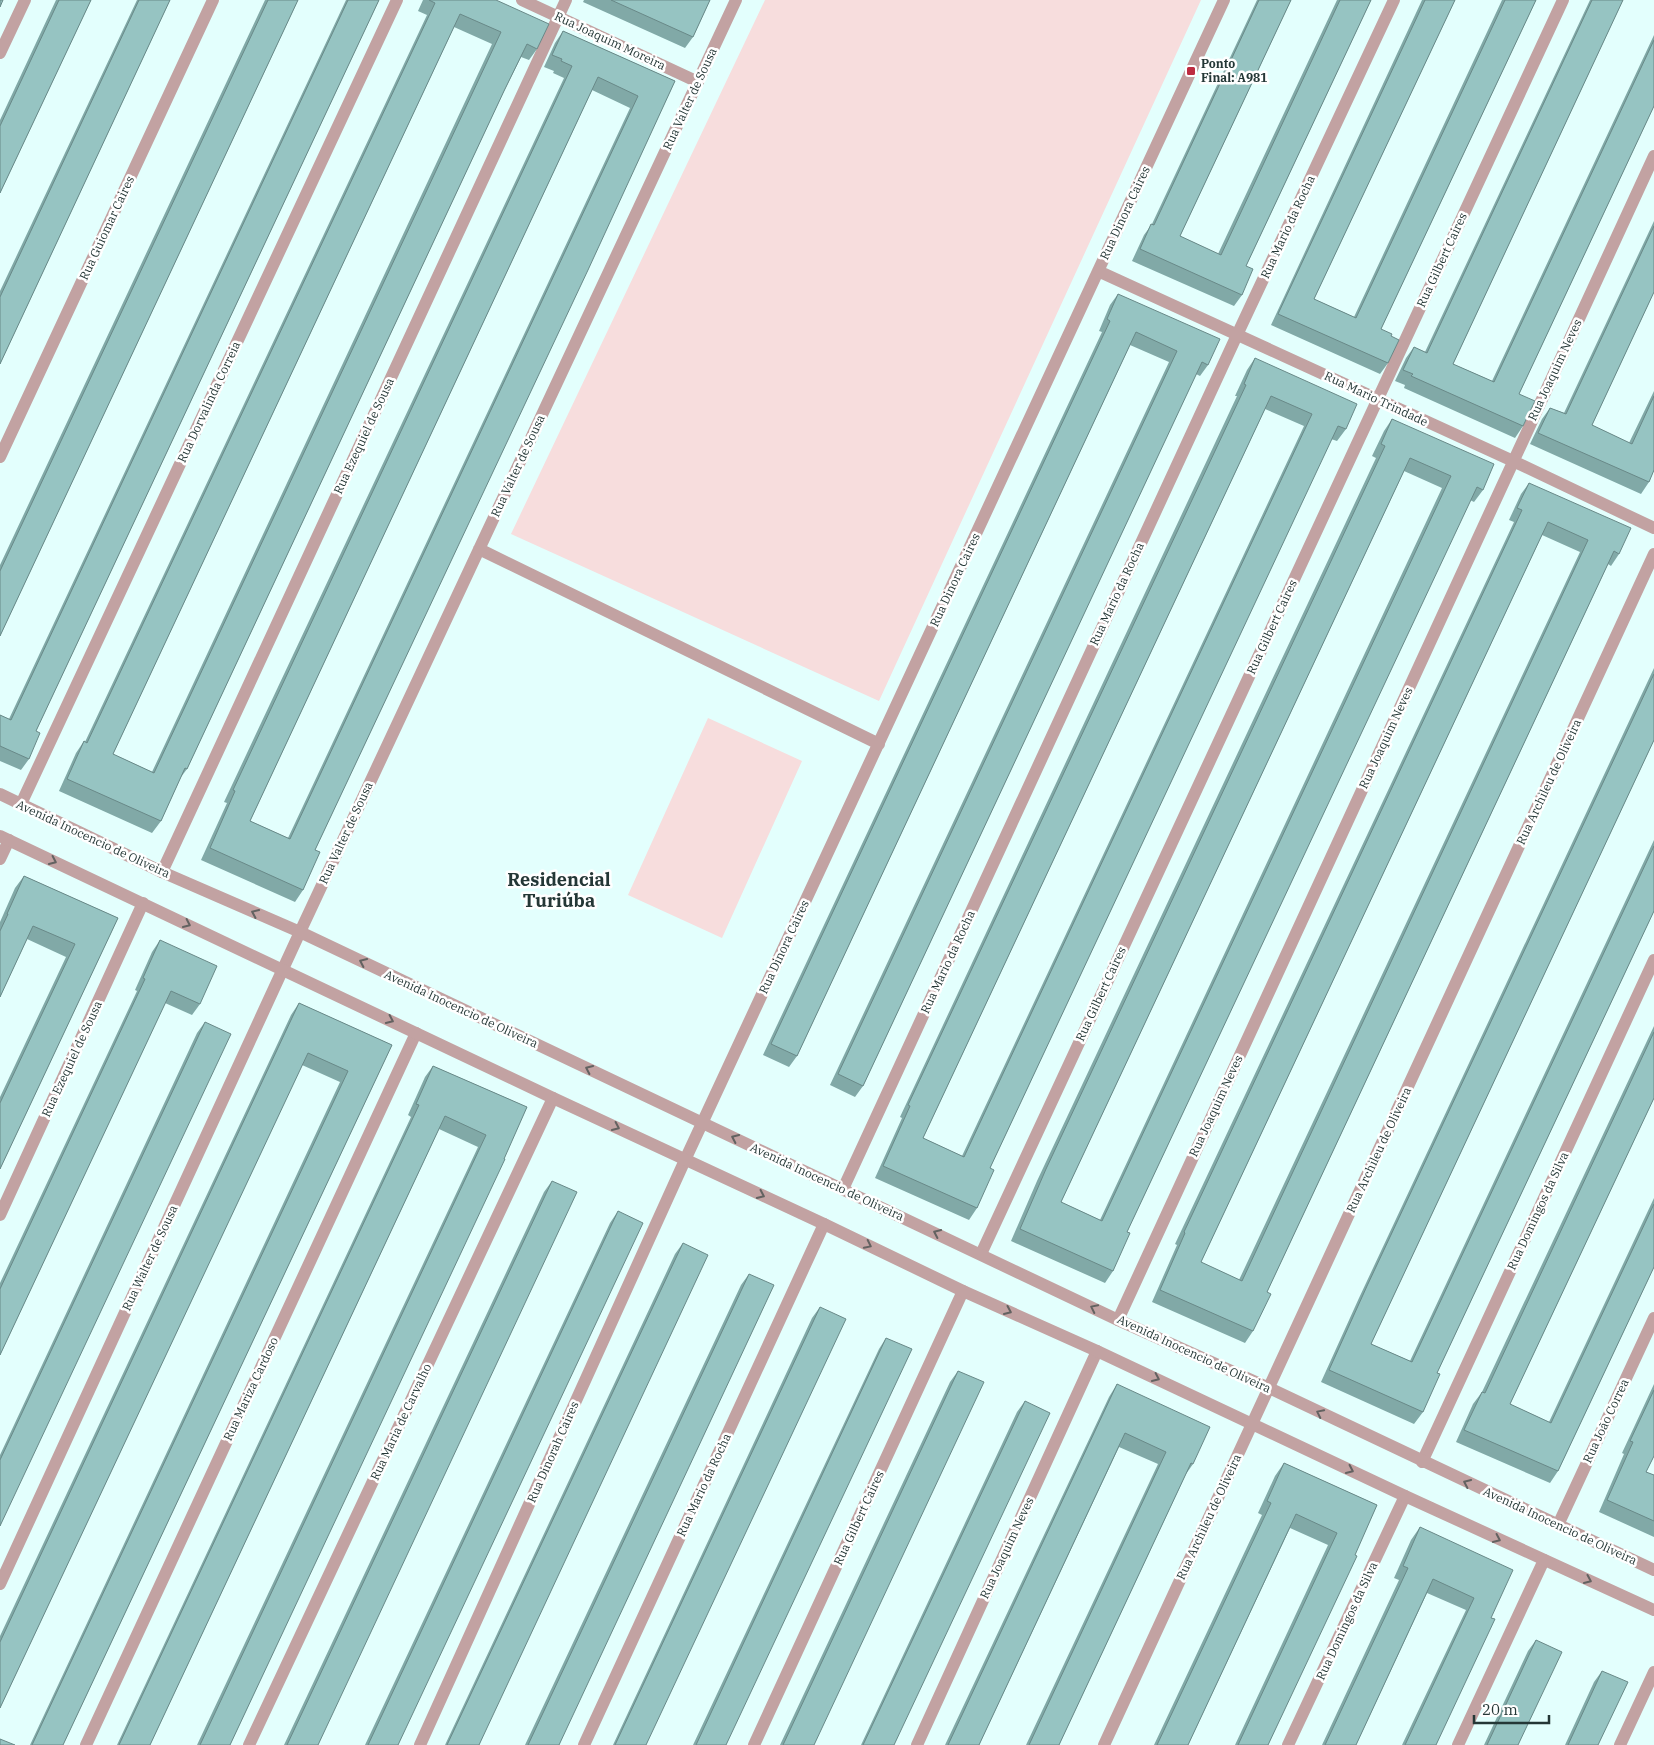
<svg xmlns="http://www.w3.org/2000/svg" width="1654" height="1745" font-family="'IBM Plex Serif',serif">
<rect width="100%" height="100%" fill="#e3fffd"/>
<path fill="#f7dddd" d="M 765,0 L 1201,0 L 879,701 L 511,534 Z
M 708,718 L 802,761 L 722,938 L 628,895 Z"/>
<g fill="none" stroke-linecap="round" stroke-linejoin="round">
<path stroke="#c2a2a2" stroke-width="12" d="M 522,0 L 698,82
M 0,53 L 25,0
M 1098,271 L 1513,461 L 1654,528
M 479,549 L 879,744
M 21,804 L 397,0
M 0,859 L 9,840
M 162,872 L 566,0
M 843,1189 L 1237,335 L 1394,0
M 0,1215 L 143,903
M 981,1254 L 1563,0
M 1118,1320 L 1654,156
M 1422,1462 L 1654,960
M 1558,1525 L 1654,1318
M 0,1584 L 300,932 L 736,0
M 86,1745 L 416,1033
M 249,1745 L 553,1098
M 420,1745 L 685,1160 L 1224,0
M 584,1745 L 824,1224
M 754,1745 L 963,1291
M 917,1745 L 1097,1351
M 1104,1745 L 1252,1424
M 1288,1745 L 1405,1496
M 1458,1745 L 1544,1560
M 1620,1745 L 1654,1672"/>
<path stroke="#c2a2a2" stroke-width="12" d="M 0,457 L 213,0
M 0,794 L 162,872 L 300,932 L 1118,1320 L 1269,1388 L 1654,1570
M 0,836 L 553,1098 L 824,1224 L 963,1291 L 1097,1351 L 1405,1496 L 1654,1610
M 1252,1424 L 1654,554"/>
</g>
<path fill="#81a9a7" fill-rule="evenodd" d="M 56,0 L 91,0 L 0,193 L 0,120 Z
M 137,0 L 170,0 L 0,364 L 0,291 Z
M 265,0 L 298,0 L 0,636 L 0,565 Z
M 346,0 L 379,0 L 36,731 L 29,759 L 21,770 L 0,761 L 0,715 L 9,719 Z
M 423,0 L 496,0 L 537,49 L 529,60 L 521,57 L 504,91 L 187,769 L 181,777 L 161,821 L 152,833 L 59,791 L 76,753 L 84,741 L 85,742 L 427,15 L 418,11 ZM 454,27 L 492,44 L 152,772 L 113,754 Z
M 584,0 L 710,0 L 693,37 L 685,48 L 583,2 Z
M 1257,0 L 1291,0 L 1180,236 L 1218,254 L 1337,0 L 1371,0 L 1246,266 L 1242,295 L 1234,306 L 1132,261 L 1144,235 L 1152,224 Z
M 1422,0 L 1455,0 L 1314,299 L 1354,317 L 1502,0 L 1536,0 L 1381,329 L 1391,336 L 1388,363 L 1380,374 L 1271,325 Z
M 1590,0 L 1623,0 L 1453,364 L 1492,381 L 1654,35 L 1654,106 L 1519,394 L 1523,426 L 1515,438 L 1404,388 L 1405,385 L 1395,381 L 1406,358 L 1414,347 L 1425,352 Z
M 563,31 L 675,81 L 315,850 L 303,890 L 295,902 L 201,860 L 227,803 L 224,802 L 564,78 L 553,73 L 554,71 L 544,67 L 555,43 ZM 592,90 L 630,108 L 288,838 L 250,821 Z
M 1654,221 L 1654,292 L 1592,425 L 1629,443 L 1654,391 L 1654,470 L 1649,482 L 1641,494 L 1530,444 L 1542,419 L 1550,408 L 1564,413 Z
M 1118,294 L 1208,365 L 1200,376 L 1196,374 L 863,1086 L 855,1097 L 830,1085 L 1169,362 L 1130,345 L 797,1056 L 789,1067 L 763,1055 L 1102,332 L 1099,331 L 1110,305 Z
M 1255,358 L 1346,429 L 1337,441 L 1331,439 L 990,1168 L 977,1208 L 969,1220 L 875,1178 L 902,1118 L 900,1117 L 1237,396 L 1235,396 L 1247,370 ZM 1265,409 L 1304,426 L 962,1156 L 923,1138 Z
M 1392,419 L 1483,490 L 1474,502 L 1470,500 L 1127,1232 L 1113,1271 L 1105,1283 L 1011,1241 L 1037,1181 L 1376,458 L 1372,456 L 1384,431 ZM 1404,471 L 1442,488 L 1100,1220 L 1061,1202 Z
M 1529,483 L 1619,554 L 1611,566 L 1608,564 L 1267,1292 L 1253,1331 L 1245,1343 L 1152,1302 L 1177,1245 L 1175,1244 L 1514,522 L 1509,520 L 1521,494 ZM 1542,535 L 1580,552 L 1239,1280 L 1201,1262 Z
M 1654,668 L 1654,740 L 1371,1344 L 1410,1361 L 1654,840 L 1654,911 L 1437,1373 L 1423,1412 L 1414,1424 L 1321,1382 L 1359,1298 Z
M 24,876 L 118,918 L 0,1169 L 0,1097 L 66,957 L 27,939 L 0,997 L 0,922 L 15,888 Z
M 160,940 L 200,1004 L 192,1015 L 165,1003 L 0,1355 L 0,1283 L 137,991 L 135,990 L 152,952 Z
M 299,1003 L 392,1045 L 63,1745 L 30,1745 L 340,1082 L 302,1065 L 0,1708 L 0,1636 L 291,1015 Z
M 205,1022 L 0,1526 L 0,1455 L 197,1033 Z
M 1654,1026 L 1654,1098 L 1510,1404 L 1549,1422 L 1654,1198 L 1654,1267 L 1558,1471 L 1550,1483 L 1456,1442 L 1473,1404 L 1482,1392 Z
M 433,1066 L 527,1107 L 230,1745 L 197,1745 L 478,1147 L 439,1129 L 150,1745 L 117,1745 L 411,1117 L 408,1115 L 425,1077 Z
M 552,1181 L 318,1745 L 284,1745 L 544,1192 Z
M 618,1211 L 398,1745 L 365,1745 L 610,1223 Z
M 683,1243 L 479,1745 L 445,1745 L 675,1254 Z
M 749,1274 L 559,1745 L 525,1745 L 741,1285 Z
M 820,1307 L 646,1745 L 613,1745 L 812,1318 Z
M 886,1338 L 726,1745 L 693,1745 L 879,1349 Z
M 958,1371 L 814,1745 L 780,1745 L 950,1382 Z
M 1117,1384 L 1193,1464 L 1186,1474 L 1059,1745 L 1026,1745 L 1158,1464 L 1119,1447 L 979,1745 L 945,1745 L 1109,1397 Z
M 1654,1384 L 1654,1456 L 1646,1472 L 1654,1475 L 1654,1537 L 1599,1512 L 1624,1454 L 1622,1453 Z
M 1025,1401 L 894,1745 L 861,1745 L 1017,1412 Z
M 1284,1463 L 1377,1505 L 1268,1745 L 1235,1745 L 1328,1545 L 1290,1528 L 1188,1745 L 1154,1745 L 1262,1515 L 1258,1513 L 1275,1476 Z
M 1420,1527 L 1491,1618 L 1436,1745 L 1402,1745 L 1466,1610 L 1427,1593 L 1356,1745 L 1322,1745 L 1399,1580 L 1394,1578 L 1411,1540 Z
M 1536,1640 L 1518,1745 L 1484,1745 L 1528,1651 Z
M 1602,1671 L 1598,1745 L 1565,1745 L 1594,1682 Z"/>
<path fill="#96c4c2" stroke="#698988" fill-rule="evenodd" d="M 0,0 L 3,0 L 0,7 Z
M 59,0 L 91,0 L 0,193 L 0,126 Z
M 139,0 L 170,0 L 0,364 L 0,297 Z
M 268,0 L 298,0 L 0,636 L 0,571 Z
M 348,0 L 379,0 L 36,731 L 40,733 L 29,759 L 0,746 L 0,715 L 11,720 Z
M 429,0 L 496,0 L 549,24 L 537,49 L 527,44 L 504,91 L 187,769 L 185,768 L 161,821 L 67,779 L 84,741 L 87,743 L 435,3 ZM 460,14 L 501,32 L 154,773 L 113,754 Z
M 611,0 L 710,0 L 693,37 Z
M 1259,0 L 1291,0 L 1180,236 L 1221,255 L 1340,0 L 1371,0 L 1246,266 L 1253,269 L 1242,295 L 1140,249 L 1151,224 L 1154,225 Z
M 1425,0 L 1455,0 L 1314,299 L 1356,318 L 1505,0 L 1536,0 L 1381,329 L 1392,334 L 1391,336 L 1399,340 L 1388,363 L 1278,314 Z
M 1592,0 L 1623,0 L 1453,364 L 1494,382 L 1654,40 L 1654,106 L 1519,394 L 1535,401 L 1523,426 L 1411,376 L 1413,374 L 1403,370 L 1414,347 L 1427,353 Z
M 563,31 L 675,81 L 588,270 L 315,850 L 320,852 L 303,890 L 210,848 L 235,791 L 233,790 L 572,66 L 561,61 L 562,59 L 552,55 ZM 598,77 L 638,96 L 290,839 L 250,821 Z
M 1654,226 L 1654,292 L 1592,425 L 1632,444 L 1654,396 L 1654,470 L 1649,482 L 1538,433 L 1550,408 L 1566,414 Z
M 1118,294 L 1220,339 L 1208,365 L 1202,362 L 863,1086 L 838,1074 L 1177,351 L 1136,332 L 797,1056 L 771,1044 L 1110,321 L 1107,319 Z
M 1255,358 L 1357,404 L 1346,429 L 1338,426 L 990,1168 L 994,1170 L 977,1208 L 883,1166 L 910,1106 L 908,1105 L 1246,385 L 1244,384 ZM 1271,396 L 1312,414 L 964,1157 L 923,1138 Z
M 1392,419 L 1494,464 L 1483,490 L 1477,487 L 1127,1232 L 1130,1233 L 1113,1271 L 1020,1229 L 1046,1169 L 1385,446 L 1381,444 ZM 1410,458 L 1451,476 L 1102,1221 L 1061,1202 Z
M 1529,483 L 1631,528 L 1619,554 L 1614,551 L 1267,1292 L 1271,1294 L 1253,1331 L 1160,1290 L 1185,1233 L 1184,1232 L 1522,510 L 1517,508 ZM 1548,522 L 1588,540 L 1242,1281 L 1201,1262 Z
M 1654,674 L 1654,740 L 1371,1344 L 1412,1362 L 1654,846 L 1654,911 L 1437,1373 L 1440,1374 L 1423,1412 L 1329,1370 L 1367,1286 Z
M 24,876 L 118,918 L 0,1169 L 0,1103 L 75,944 L 33,926 L 0,997 L 0,931 L 8,914 L 7,914 Z
M 160,940 L 217,966 L 200,1004 L 171,991 L 0,1355 L 0,1289 L 145,979 L 143,978 Z
M 299,1003 L 392,1045 L 63,1745 L 32,1745 L 348,1071 L 308,1053 L 0,1708 L 0,1642 Z
M 205,1022 L 231,1034 L 0,1526 L 0,1460 Z
M 1654,1032 L 1654,1098 L 1510,1404 L 1551,1423 L 1654,1204 L 1654,1267 L 1558,1471 L 1464,1430 L 1482,1392 L 1485,1393 Z
M 433,1066 L 527,1107 L 504,1159 L 505,1159 L 230,1745 L 200,1745 L 486,1135 L 445,1116 L 150,1745 L 119,1745 L 419,1105 L 416,1104 Z
M 552,1181 L 577,1192 L 318,1745 L 287,1745 Z
M 618,1211 L 643,1223 L 398,1745 L 368,1745 Z
M 683,1243 L 708,1255 L 479,1745 L 447,1745 Z
M 749,1274 L 774,1285 L 559,1745 L 528,1745 Z
M 820,1307 L 846,1319 L 646,1745 L 615,1745 Z
M 886,1338 L 912,1349 L 726,1745 L 696,1745 Z
M 958,1371 L 984,1382 L 814,1745 L 783,1745 Z
M 1117,1384 L 1210,1427 L 1193,1464 L 1191,1463 L 1059,1745 L 1029,1745 L 1166,1452 L 1125,1433 L 979,1745 L 948,1745 Z
M 1654,1390 L 1654,1456 L 1646,1472 L 1654,1475 L 1654,1521 L 1607,1500 L 1633,1442 L 1630,1441 Z
M 1025,1401 L 1050,1413 L 894,1745 L 863,1745 Z
M 1284,1463 L 1377,1505 L 1355,1555 L 1357,1556 L 1268,1745 L 1238,1745 L 1337,1533 L 1296,1514 L 1188,1745 L 1157,1745 L 1271,1503 L 1267,1501 Z
M 1420,1527 L 1513,1570 L 1491,1618 L 1495,1619 L 1436,1745 L 1405,1745 L 1474,1598 L 1433,1579 L 1356,1745 L 1325,1745 L 1408,1568 L 1403,1566 Z
M 1536,1640 L 1562,1652 L 1518,1745 L 1487,1745 Z
M 1602,1671 L 1628,1682 L 1598,1745 L 1568,1745 Z
M 0,1739 L 15,1745 L 0,1745 Z"/>
<defs><path id="oneway-chevron" d="M-2-3.5L2.5 0L-2 3.5" fill="none" stroke-width="1.6" stroke-linecap="round" stroke-linejoin="round" transform="scale(1.25)"/></defs>
<g stroke="#636261">
<use href="#oneway-chevron" transform="translate(53 861) rotate(25)"/>
<use href="#oneway-chevron" transform="translate(255 913) rotate(-156)"/>
<use href="#oneway-chevron" transform="translate(187 924) rotate(25)"/>
<use href="#oneway-chevron" transform="translate(363 962) rotate(-155)"/>
<use href="#oneway-chevron" transform="translate(390 1020) rotate(25)"/>
<use href="#oneway-chevron" transform="translate(589 1069) rotate(-155)"/>
<use href="#oneway-chevron" transform="translate(616 1127) rotate(25)"/>
<use href="#oneway-chevron" transform="translate(735 1138) rotate(-155)"/>
<use href="#oneway-chevron" transform="translate(761 1195) rotate(25)"/>
<use href="#oneway-chevron" transform="translate(937 1233) rotate(-155)"/>
<use href="#oneway-chevron" transform="translate(868 1245) rotate(26)"/>
<use href="#oneway-chevron" transform="translate(1094 1308) rotate(-154)"/>
<use href="#oneway-chevron" transform="translate(1008 1311) rotate(24)"/>
<use href="#oneway-chevron" transform="translate(1156 1378) rotate(25)"/>
<use href="#oneway-chevron" transform="translate(1320 1413) rotate(-154)"/>
<use href="#oneway-chevron" transform="translate(1350 1470) rotate(25)"/>
<use href="#oneway-chevron" transform="translate(1467 1483) rotate(-155)"/>
<use href="#oneway-chevron" transform="translate(1497 1539) rotate(25)"/>
<use href="#oneway-chevron" transform="translate(1588 1580) rotate(24)"/>
</g>
<rect fill="#bd2c41" stroke="#fff" stroke-width="2" x="1186" y="66" width="10" height="10" rx="2.5"/>
<g text-anchor="middle" stroke-width="5" stroke-linejoin="round" paint-order="stroke">
<g font-size="12" fill="#243736" stroke="#fff">
<text transform="translate(610 41) rotate(25)" y="4">Rua Joaquim Moreira</text>
<text transform="translate(690 99) rotate(-65)" y="4">Rua Valter de Sousa</text>
<text transform="translate(1125 213) rotate(-65)" y="4">Rua Dinora Caires</text>
<text transform="translate(1288 227) rotate(-65)" y="4">Rua Mario da Rocha</text>
<text transform="translate(107 228) rotate(-65)" y="4">Rua Guiomar Caires</text>
<text transform="translate(1442 260) rotate(-65)" y="4">Rua Gilbert Caires</text>
<text transform="translate(1555 370) rotate(-65)" y="4">Rua Joaquim Neves</text>
<text transform="translate(1376 399) rotate(25)" y="4">Rua Mario Trindade</text>
<text transform="translate(209 402) rotate(-65)" y="4">Rua Dorvalinda Correia</text>
<text transform="translate(364 436) rotate(-65)" y="4">Rua Ezequiel de Sousa</text>
<text transform="translate(518 466) rotate(-65)" y="4">Rua Valter de Sousa</text>
<text transform="translate(955 580) rotate(-65)" y="4">Rua Dinora Caires</text>
<text transform="translate(1117 594) rotate(-65)" y="4">Rua Mario da Rocha</text>
<text transform="translate(1272 627) rotate(-65)" y="4">Rua Gilbert Caires</text>
<text transform="translate(1386 738) rotate(-65)" y="4">Rua Joaquim Neves</text>
<text transform="translate(1549 782) rotate(-65)" y="4">Rua Archileu de Oliveira</text>
<text transform="translate(346 833) rotate(-65)" y="4">Rua Valter de Sousa</text>
<text transform="translate(93 839) rotate(25)" y="4">Avenida Inocencio de Oliveira</text>
<text transform="translate(784 947) rotate(-65)" y="4">Rua Dinora Caires</text>
<text transform="translate(948 962) rotate(-65)" y="4">Rua Mario da Rocha</text>
<text transform="translate(1101 994) rotate(-65)" y="4">Rua Gilbert Caires</text>
<text transform="translate(461 1009) rotate(25)" y="4">Avenida Inocencio de Oliveira</text>
<text transform="translate(72 1059) rotate(-65)" y="4">Rua Ezequiel de Sousa</text>
<text transform="translate(1216 1106) rotate(-65)" y="4">Rua Joaquim Neves</text>
<text transform="translate(1379 1150) rotate(-65)" y="4">Rua Archileu de Oliveira</text>
<text transform="translate(827 1182) rotate(25)" y="4">Avenida Inocencio de Oliveira</text>
<text transform="translate(1538 1211) rotate(-65)" y="4">Rua Domingos da Silva</text>
<text transform="translate(150 1258) rotate(-65)" y="4">Rua Walter de Sousa</text>
<text transform="translate(1194 1354) rotate(25)" y="4">Avenida Inocencio de Oliveira</text>
<text transform="translate(251 1389) rotate(-65)" y="4">Rua Mariza Cardoso</text>
<text transform="translate(1606 1421) rotate(-65)" y="4">Rua João Correa</text>
<text transform="translate(401 1422) rotate(-65)" y="4">Rua Maria de Carvalho</text>
<text transform="translate(553 1452) rotate(-66)" y="4">Rua Dinorah Caires</text>
<text transform="translate(704 1485) rotate(-65)" y="4">Rua Mario da Rocha</text>
<text transform="translate(1209 1517) rotate(-65)" y="4">Rua Archileu de Oliveira</text>
<text transform="translate(859 1518) rotate(-65)" y="4">Rua Gilbert Caires</text>
<text transform="translate(1560 1526) rotate(25)" y="4">Avenida Inocencio de Oliveira</text>
<text transform="translate(1007 1548) rotate(-65)" y="4">Rua Joaquim Neves</text>
<text transform="translate(1347 1621) rotate(-65)" y="4">Rua Domingos da Silva</text>
</g>
<g font-size="12" font-weight="bold" fill="#243736" stroke="#fff" text-anchor="start">
<text x="1201" y="68">Ponto<tspan x="1201" dy="14">Final: A981</tspan></text>
</g>
<g font-size="18" font-weight="bold" fill="#243736" stroke="#fff">
<text x="559" y="886">Residencial<tspan x="559" dy="21">Turiúba</tspan></text>
</g>
</g>
<path d="M1474 1715v8h75v-8" fill="none" stroke="#243736" stroke-width="2.5"/>
<text x="1482" y="1715" font-size="15" fill="#243736" stroke="#ffffff" stroke-width="4" paint-order="stroke">20 m</text>
</svg>
